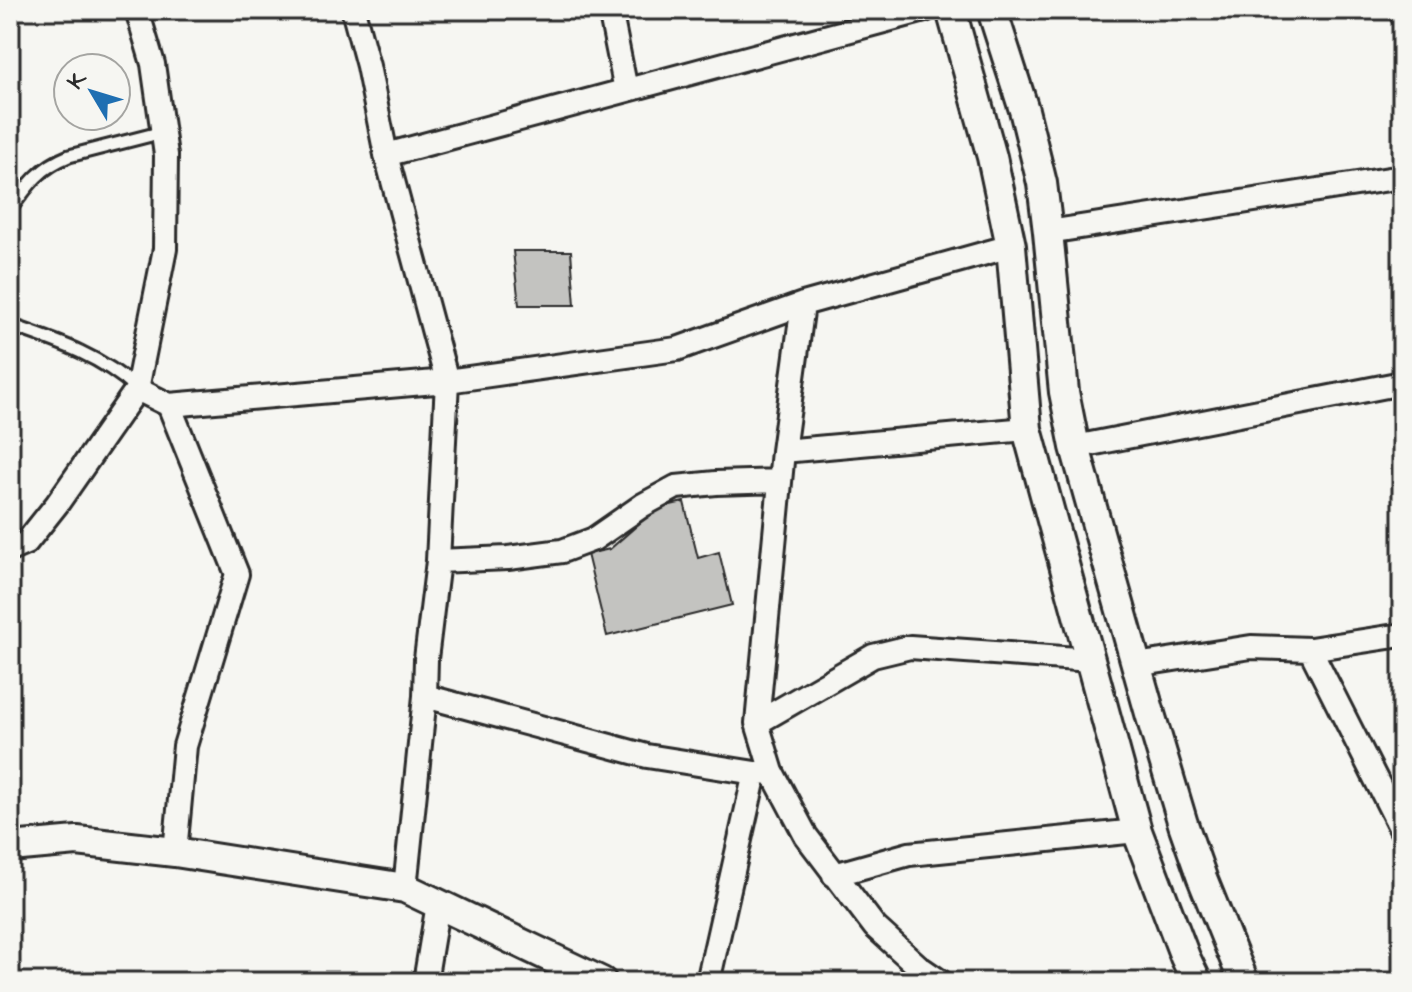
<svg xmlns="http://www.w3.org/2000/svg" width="1412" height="992" font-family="Mynerve,sans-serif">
<rect width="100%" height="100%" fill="#f6f6f2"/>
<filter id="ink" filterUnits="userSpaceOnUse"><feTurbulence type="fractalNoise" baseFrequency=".0125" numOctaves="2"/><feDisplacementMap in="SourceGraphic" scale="16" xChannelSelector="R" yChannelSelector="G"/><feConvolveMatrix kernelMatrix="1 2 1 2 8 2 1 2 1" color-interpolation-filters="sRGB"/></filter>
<g filter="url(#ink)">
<path fill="#c3c3c0" stroke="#2b2b2b" stroke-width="2" d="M 513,251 L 571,251 L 575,305 L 519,305 Z
M 684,502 L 698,558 L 719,552 L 732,605 L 607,636 L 587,554 L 610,549 L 657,508 Z"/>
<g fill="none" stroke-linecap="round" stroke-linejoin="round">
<defs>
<path id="service" d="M 10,210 C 28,185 39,168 69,156 L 163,132
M 10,325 C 56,341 100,355 137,389"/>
<path id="minor" d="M 137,10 L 153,64 L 166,155 L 165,249 L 137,389
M 353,10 L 368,66 L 386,155 L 447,381 L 438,561 L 426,659 L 425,696 L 647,756 L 755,773 L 772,772
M 610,10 L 626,90
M 1401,10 L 1402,14
M 386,155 L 925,10
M 1048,232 L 1402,177
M 803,304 L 783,451 L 757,723 L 772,772 L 806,836 L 875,927 L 919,967 L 941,982
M 169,405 L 237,574 L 185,746 L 175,852
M 1075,447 L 1402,383
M 783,451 L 1027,429
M 10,550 L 26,543 L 57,504 L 137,389 L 169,405 L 447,381 L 677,349 L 803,304 L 1011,246
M 438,561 L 508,558 L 562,551 L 594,539 L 643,505 L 676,487 L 716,483 L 780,481
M 1310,649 L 1402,831
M 1136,665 L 1251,647 L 1310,649 L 1402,635
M 757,723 L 873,656 L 910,647 L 1091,660
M 834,875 L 909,854 L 1137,831
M 405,888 L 425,696
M 425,982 L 438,904
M 708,982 L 755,773"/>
<path id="tertiary" d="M 951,10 L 992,157 L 1011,246 L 1027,429 L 1137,831 L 1185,957 L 1197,982
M 992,10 L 1024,110 L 1042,183 L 1048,232 L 1064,392 L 1075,447 L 1151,717 L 1183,824 L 1202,878 L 1244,982
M 10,847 L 77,841 L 175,852 L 405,888 L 602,982"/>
</defs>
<use href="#service" stroke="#2b2b2b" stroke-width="17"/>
<use href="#minor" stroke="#2b2b2b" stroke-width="28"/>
<use href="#tertiary" stroke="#2b2b2b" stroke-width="34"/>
<use href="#service" stroke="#f6f6f2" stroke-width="11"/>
<use href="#minor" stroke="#f6f6f2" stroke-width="22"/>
<use href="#tertiary" stroke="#f6f6f2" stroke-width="28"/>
</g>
</g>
<rect width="1412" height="992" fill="none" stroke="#f6f6f2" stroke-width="40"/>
<rect x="20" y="20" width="1372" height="952" fill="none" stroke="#2b2b2b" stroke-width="3" filter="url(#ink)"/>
<g transform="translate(92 92) rotate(308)"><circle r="38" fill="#f6f6f2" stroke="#a5a5a2" stroke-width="2"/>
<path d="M0-6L14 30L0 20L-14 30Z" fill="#1f6fb2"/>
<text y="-12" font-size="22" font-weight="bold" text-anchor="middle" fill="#2b2b2b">K</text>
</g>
</svg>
